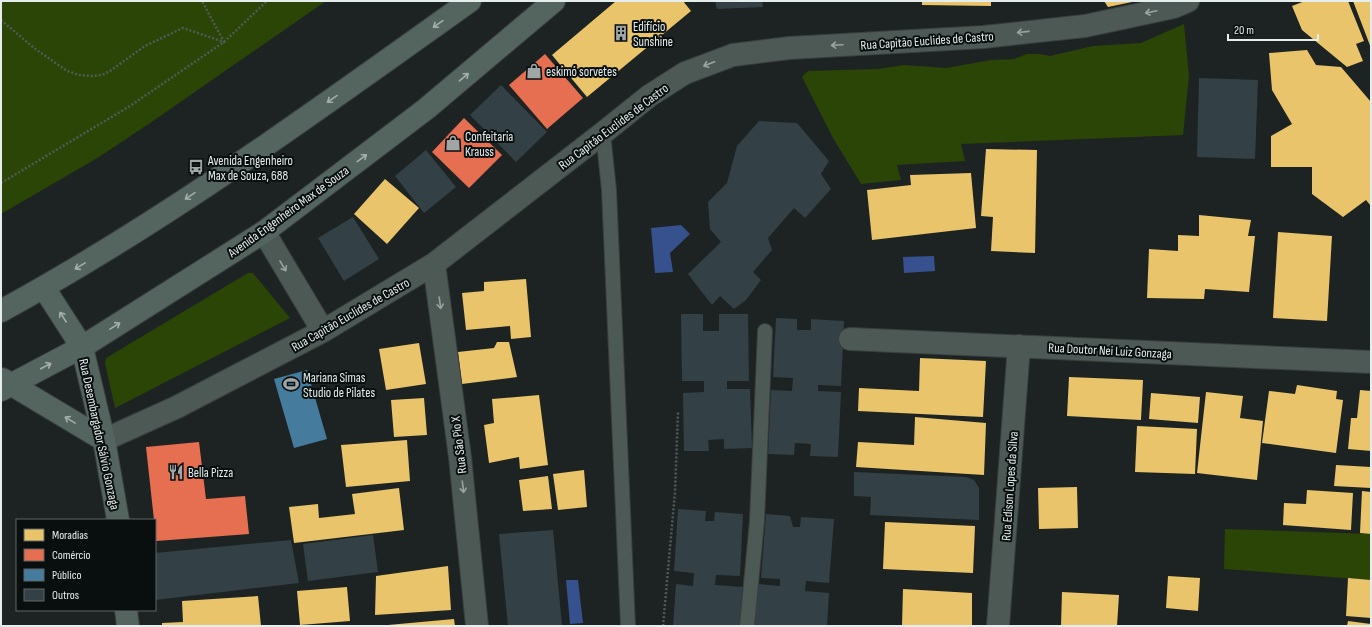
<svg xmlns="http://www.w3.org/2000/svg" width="1372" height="627" font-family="'Sofia Sans Condensed',sans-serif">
<rect width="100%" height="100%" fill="#1d2323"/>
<path fill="#2a4506" d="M 1,1 L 326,1 L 153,121 L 99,157 L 1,214 Z
M 1184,24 L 1189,76 L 1183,135 L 961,144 L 965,161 L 897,165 L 901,180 L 861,184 L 833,138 L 802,77 L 808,71 L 878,69 L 904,65 L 946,68 L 991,60 L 1014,59 L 1027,54 L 1039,54 L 1050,56 L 1093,46 L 1141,43 Z
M 248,273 L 253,273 L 290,318 L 115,408 L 105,363 L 106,358 Z
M 1225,529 L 1371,534 L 1371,580 L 1224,569 Z"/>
<path fill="#37518e" d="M 681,225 L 690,234 L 670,253 L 673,272 L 655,273 L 651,228 Z
M 934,256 L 935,271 L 904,273 L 903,257 Z
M 566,580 L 578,580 L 583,623 L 570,624 Z"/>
<path fill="#e9c46a" d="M 616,1 L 683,1 L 691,11 L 587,97 L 552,55 Z
M 922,1 L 991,1 L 991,6 L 922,5 Z
M 1104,1 L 1132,1 L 1132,2 L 1108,7 Z
M 1305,1 L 1348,1 L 1364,41 L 1356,44 L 1363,61 L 1347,67 L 1302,30 L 1292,6 Z
M 1353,1 L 1371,1 L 1371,48 Z
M 1307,50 L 1316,65 L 1341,67 L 1371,102 L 1371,206 L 1366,200 L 1343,217 L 1312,194 L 1312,167 L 1271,167 L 1271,136 L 1292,124 L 1272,90 L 1269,53 Z
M 986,149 L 1037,150 L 1035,253 L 991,251 L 993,217 L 981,216 Z
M 971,173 L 976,228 L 872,240 L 867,190 L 911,185 L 910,175 Z
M 385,179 L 419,208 L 387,244 L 354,214 Z
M 1199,215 L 1251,220 L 1248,236 L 1255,236 L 1249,292 L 1205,289 L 1204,299 L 1147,298 L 1149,249 L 1178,251 L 1178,235 L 1199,236 Z
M 1278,232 L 1332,236 L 1327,321 L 1273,318 Z
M 526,279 L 531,337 L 511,339 L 510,326 L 466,330 L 462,293 L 484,291 L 484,282 Z
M 497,342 L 509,342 L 517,377 L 462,384 L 458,352 L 494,348 Z
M 419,343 L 426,384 L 386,390 L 379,349 Z
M 920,358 L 986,361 L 983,417 L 858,411 L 859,388 L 919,391 Z
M 1069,377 L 1143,380 L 1141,420 L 1067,416 Z
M 1297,385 L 1337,391 L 1336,399 L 1343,400 L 1336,453 L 1262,443 L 1269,391 L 1295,394 Z
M 1360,390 L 1371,391 L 1371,451 L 1348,449 L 1351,418 L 1357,418 Z
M 1206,392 L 1243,396 L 1240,418 L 1263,421 L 1257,480 L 1197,473 Z
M 1151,393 L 1200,397 L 1198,423 L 1149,419 Z
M 539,395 L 548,465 L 520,469 L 519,457 L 489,463 L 484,425 L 494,423 L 492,399 Z
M 424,398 L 427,435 L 394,437 L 391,400 Z
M 915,417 L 986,423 L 984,475 L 856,467 L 858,442 L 914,445 Z
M 1137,426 L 1197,429 L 1195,474 L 1135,472 Z
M 407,440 L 410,481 L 346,487 L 341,445 Z
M 1336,465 L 1371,467 L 1371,488 L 1334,486 Z
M 584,470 L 587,507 L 558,510 L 553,474 Z
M 548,476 L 552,509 L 523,511 L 519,480 Z
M 1077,487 L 1078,528 L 1039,529 L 1038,488 Z
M 399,488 L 404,530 L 294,543 L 289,507 L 318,504 L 319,518 L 355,514 L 352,494 Z
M 1307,490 L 1353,493 L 1351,530 L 1283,525 L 1284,503 L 1306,504 Z
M 1362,491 L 1371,492 L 1371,534 L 1360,533 Z
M 885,522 L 975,526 L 973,573 L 883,569 Z
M 448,566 L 451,610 L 375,615 L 376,576 Z
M 1168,576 L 1200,578 L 1198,611 L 1166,608 Z
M 1348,578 L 1371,580 L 1371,618 L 1346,616 Z
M 347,587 L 350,621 L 300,625 L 297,591 Z
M 903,589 L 972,593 L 972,626 L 902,626 Z
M 1062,592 L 1119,595 L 1117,626 L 1061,626 Z
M 258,596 L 261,626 L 162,626 L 162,623 L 183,622 L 182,601 Z
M 454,619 L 455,626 L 389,626 L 388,625 Z
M 1348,621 L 1371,624 L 1371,626 L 1347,626 Z"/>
<path fill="#e76f51" d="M 545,54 L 583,98 L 547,129 L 509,85 Z
M 464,118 L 502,155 L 469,188 L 432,152 Z
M 199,442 L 206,499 L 245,496 L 249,534 L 156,541 L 155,520 L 154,520 L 146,447 Z"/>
<path fill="#457b9d" d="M 307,370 L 327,439 L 294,448 L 274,379 Z"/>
<path fill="#334045" d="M 715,1 L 762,1 L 763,7 L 717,9 Z
M 1199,78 L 1258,80 L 1255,159 L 1197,157 Z
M 501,85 L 547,132 L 516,162 L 470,115 Z
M 759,121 L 797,123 L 829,161 L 821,174 L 831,189 L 805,218 L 794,208 L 768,238 L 772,250 L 753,272 L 761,280 L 746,300 L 734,309 L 720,296 L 712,305 L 688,274 L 721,242 L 710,229 L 708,202 L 727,183 L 737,146 Z
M 426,150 L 456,187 L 424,213 L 395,176 Z
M 353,217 L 379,259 L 344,281 L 318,238 Z
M 681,314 L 703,314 L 703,331 L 719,331 L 719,314 L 748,314 L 749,381 L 727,381 L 727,389 L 750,389 L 752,448 L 724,449 L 724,439 L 708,440 L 709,451 L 684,451 L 683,393 L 704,392 L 704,381 L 682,381 Z
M 776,318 L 797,319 L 797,330 L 811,330 L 811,319 L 844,321 L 841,386 L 818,385 L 818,391 L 841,392 L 838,457 L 810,456 L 811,444 L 795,443 L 794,455 L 768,454 L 771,390 L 792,391 L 793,378 L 773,377 Z
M 854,472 L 966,477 L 974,480 L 979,488 L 979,520 L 870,515 L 871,497 L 854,496 Z
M 678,509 L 706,511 L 705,521 L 714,521 L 715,512 L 743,514 L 740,576 L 716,575 L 715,585 L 743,587 L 740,626 L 673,626 L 676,584 L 693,586 L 694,573 L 674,571 Z
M 766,514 L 790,516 L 793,527 L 800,527 L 801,517 L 834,519 L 829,583 L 806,581 L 805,591 L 829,593 L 827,626 L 755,626 L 757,584 L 780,586 L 780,579 L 761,578 Z
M 553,530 L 562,626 L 508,626 L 499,534 Z
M 373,535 L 378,572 L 308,581 L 303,544 Z
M 291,540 L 299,583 L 155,600 L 155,553 Z"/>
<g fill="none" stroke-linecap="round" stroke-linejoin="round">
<defs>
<path id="service" d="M 603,133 L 609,190 L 628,626
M 747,626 L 757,521 L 765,331"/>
<path id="minor" d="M 264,232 L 323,331
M 434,264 L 460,457 L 477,626
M 850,339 L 1371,362
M 104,440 L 177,407 L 323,331 L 434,264 L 603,133 L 649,96 L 685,73 L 733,55 L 789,48 L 984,37 L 1085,26 L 1174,7 L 1188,1
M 998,626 L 1019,346"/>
<path id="primary" d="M 44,288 L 82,347 L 104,440 L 118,520
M 1,311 C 166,221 317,110 470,1
M 2,379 L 104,440
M 1,390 L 82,347 L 264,232 L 426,109 L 554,1
M 126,610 L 128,626"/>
</defs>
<use href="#service" stroke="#3a3e3e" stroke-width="16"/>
<use href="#minor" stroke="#3a3e3e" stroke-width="24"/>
<use href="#primary" stroke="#3a3e3e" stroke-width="24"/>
<path stroke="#525a58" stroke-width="2.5" stroke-dasharray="2 2" stroke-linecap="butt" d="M 1,20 L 34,48 L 67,71 L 79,75 L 91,76 L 102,75 L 110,71 L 145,46 L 183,28 L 224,42 L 202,1
M 1,183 L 130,106 L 224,42 L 267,1
M 663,626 L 675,492 L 678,412"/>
<use href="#service" stroke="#4d5954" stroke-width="14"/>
<use href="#minor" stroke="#4d5954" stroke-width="22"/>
<use href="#primary" stroke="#54645e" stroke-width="22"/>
</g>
<defs><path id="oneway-shaft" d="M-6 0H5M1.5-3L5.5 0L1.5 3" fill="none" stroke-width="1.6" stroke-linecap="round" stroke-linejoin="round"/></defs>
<g stroke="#9aa3a0">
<use href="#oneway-shaft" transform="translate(1151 12) rotate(168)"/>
<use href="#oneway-shaft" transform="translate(1023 32) rotate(174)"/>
<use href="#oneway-shaft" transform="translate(837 45) rotate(177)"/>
<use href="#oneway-shaft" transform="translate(709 64) rotate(159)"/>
<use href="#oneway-shaft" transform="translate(283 266) rotate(59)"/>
<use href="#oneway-shaft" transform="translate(440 303) rotate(82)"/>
<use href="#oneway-shaft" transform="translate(463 487) rotate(83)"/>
</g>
<g stroke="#a4afad">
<use href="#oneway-shaft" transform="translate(438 24) rotate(145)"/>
<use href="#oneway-shaft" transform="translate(464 77) rotate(-40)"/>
<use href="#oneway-shaft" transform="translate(332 99) rotate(145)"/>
<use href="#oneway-shaft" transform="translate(362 158) rotate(-37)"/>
<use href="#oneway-shaft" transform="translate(190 196) rotate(146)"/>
<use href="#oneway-shaft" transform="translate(80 266) rotate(149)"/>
<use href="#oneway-shaft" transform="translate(63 317) rotate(-123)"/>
<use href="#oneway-shaft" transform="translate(115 326) rotate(-32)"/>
<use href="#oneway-shaft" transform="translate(46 366) rotate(-28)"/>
<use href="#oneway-shaft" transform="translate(70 420) rotate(-149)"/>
</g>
<defs>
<symbol id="building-bare" viewBox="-9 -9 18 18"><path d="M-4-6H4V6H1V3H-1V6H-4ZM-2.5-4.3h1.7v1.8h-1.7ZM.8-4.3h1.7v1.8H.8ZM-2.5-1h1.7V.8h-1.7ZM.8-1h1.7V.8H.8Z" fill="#a0a6a6" stroke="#090e0e" stroke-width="2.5" paint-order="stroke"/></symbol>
<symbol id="shop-bare" viewBox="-9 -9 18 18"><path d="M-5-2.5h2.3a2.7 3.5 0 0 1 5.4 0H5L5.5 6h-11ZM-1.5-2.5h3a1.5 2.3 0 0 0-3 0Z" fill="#a0a6a6" stroke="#090e0e" stroke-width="2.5" paint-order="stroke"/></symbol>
<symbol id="bus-bare" viewBox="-9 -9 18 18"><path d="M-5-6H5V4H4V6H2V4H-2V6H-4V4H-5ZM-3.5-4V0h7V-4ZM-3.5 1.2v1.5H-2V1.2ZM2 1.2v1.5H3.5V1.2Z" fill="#a0a6a6" stroke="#090e0e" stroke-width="2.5" paint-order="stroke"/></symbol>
<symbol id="stadium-bare" viewBox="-9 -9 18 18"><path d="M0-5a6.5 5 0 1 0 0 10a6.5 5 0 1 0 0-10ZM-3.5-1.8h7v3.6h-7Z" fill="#a0a6a6" stroke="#090e0e" stroke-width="2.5" paint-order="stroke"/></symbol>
<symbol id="restaurant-bare" viewBox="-9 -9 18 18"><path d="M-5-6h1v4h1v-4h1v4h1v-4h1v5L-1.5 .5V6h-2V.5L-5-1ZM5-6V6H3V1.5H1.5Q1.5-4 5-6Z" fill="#a0a6a6" stroke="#090e0e" stroke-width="2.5" paint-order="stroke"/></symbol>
</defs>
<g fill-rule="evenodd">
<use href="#building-bare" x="610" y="22" width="22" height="22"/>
<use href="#shop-bare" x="523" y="60" width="22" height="22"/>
<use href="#shop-bare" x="442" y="132" width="22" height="22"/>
<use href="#bus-bare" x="185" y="156" width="22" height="22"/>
<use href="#stadium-bare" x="280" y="373" width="22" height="22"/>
<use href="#restaurant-bare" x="165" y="461" width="22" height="22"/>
</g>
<g text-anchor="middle" stroke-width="4" stroke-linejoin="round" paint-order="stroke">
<g font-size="13" fill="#e6eded" stroke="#090e0e" text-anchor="start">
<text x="633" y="31">Edifício<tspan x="633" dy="15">Sunshine</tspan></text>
<text x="546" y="76">eskimó sorvetes</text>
<text x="465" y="141">Confeitaria<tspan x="465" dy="15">Krauss</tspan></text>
<text x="208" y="165">Avenida Engenheiro<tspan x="208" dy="15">Max de Souza, 688</tspan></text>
<text x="303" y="382">Mariana Simas<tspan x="303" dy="15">Studio de Pilates</tspan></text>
<text x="188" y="477">Bella Pizza</text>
</g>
<g font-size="13" fill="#e6eded" stroke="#090e0e">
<text transform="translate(927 40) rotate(-4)" y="5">Rua Capitão Euclides de Castro</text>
<text transform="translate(613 126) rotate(-37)" y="5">Rua Capitão Euclides de Castro</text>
<text transform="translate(288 211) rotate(-36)" y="5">Avenida Engenheiro Max de Souza</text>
<text transform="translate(350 314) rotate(-30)" y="5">Rua Capitão Euclides de Castro</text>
<text transform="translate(1110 350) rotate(3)" y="5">Rua Doutor Nei Luiz Gonzaga</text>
<text transform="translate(100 434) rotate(78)" y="5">Rua Desembargador Sálvio Gonzaga</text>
<text transform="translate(458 445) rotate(-97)" y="5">Rua São Pio X</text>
<text transform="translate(1009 486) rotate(-86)" y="5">Rua Edison Lopes da Silva</text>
</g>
</g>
<rect width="1372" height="627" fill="none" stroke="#e6eded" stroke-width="4"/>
<rect x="16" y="519" width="140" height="92" fill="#090e0e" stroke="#616767"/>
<rect x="24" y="529" width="20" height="12" fill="#e9c46a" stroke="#616767"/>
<text x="52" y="539" font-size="12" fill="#e6eded">Moradias</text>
<rect x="24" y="549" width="20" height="12" fill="#e76f51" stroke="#616767"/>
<text x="52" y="559" font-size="12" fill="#e6eded">Comércio</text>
<rect x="24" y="569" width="20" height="12" fill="#457b9d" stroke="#616767"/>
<text x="52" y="579" font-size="12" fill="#e6eded">Público</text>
<rect x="24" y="589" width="20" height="12" fill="#334045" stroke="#616767"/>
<text x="52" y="599" font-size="12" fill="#e6eded">Outros</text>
<path d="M1228 34v6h90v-6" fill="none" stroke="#e6eded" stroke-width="2"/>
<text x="1234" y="34" font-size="12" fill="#e6eded" stroke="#090e0e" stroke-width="3" paint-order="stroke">20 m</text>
</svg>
